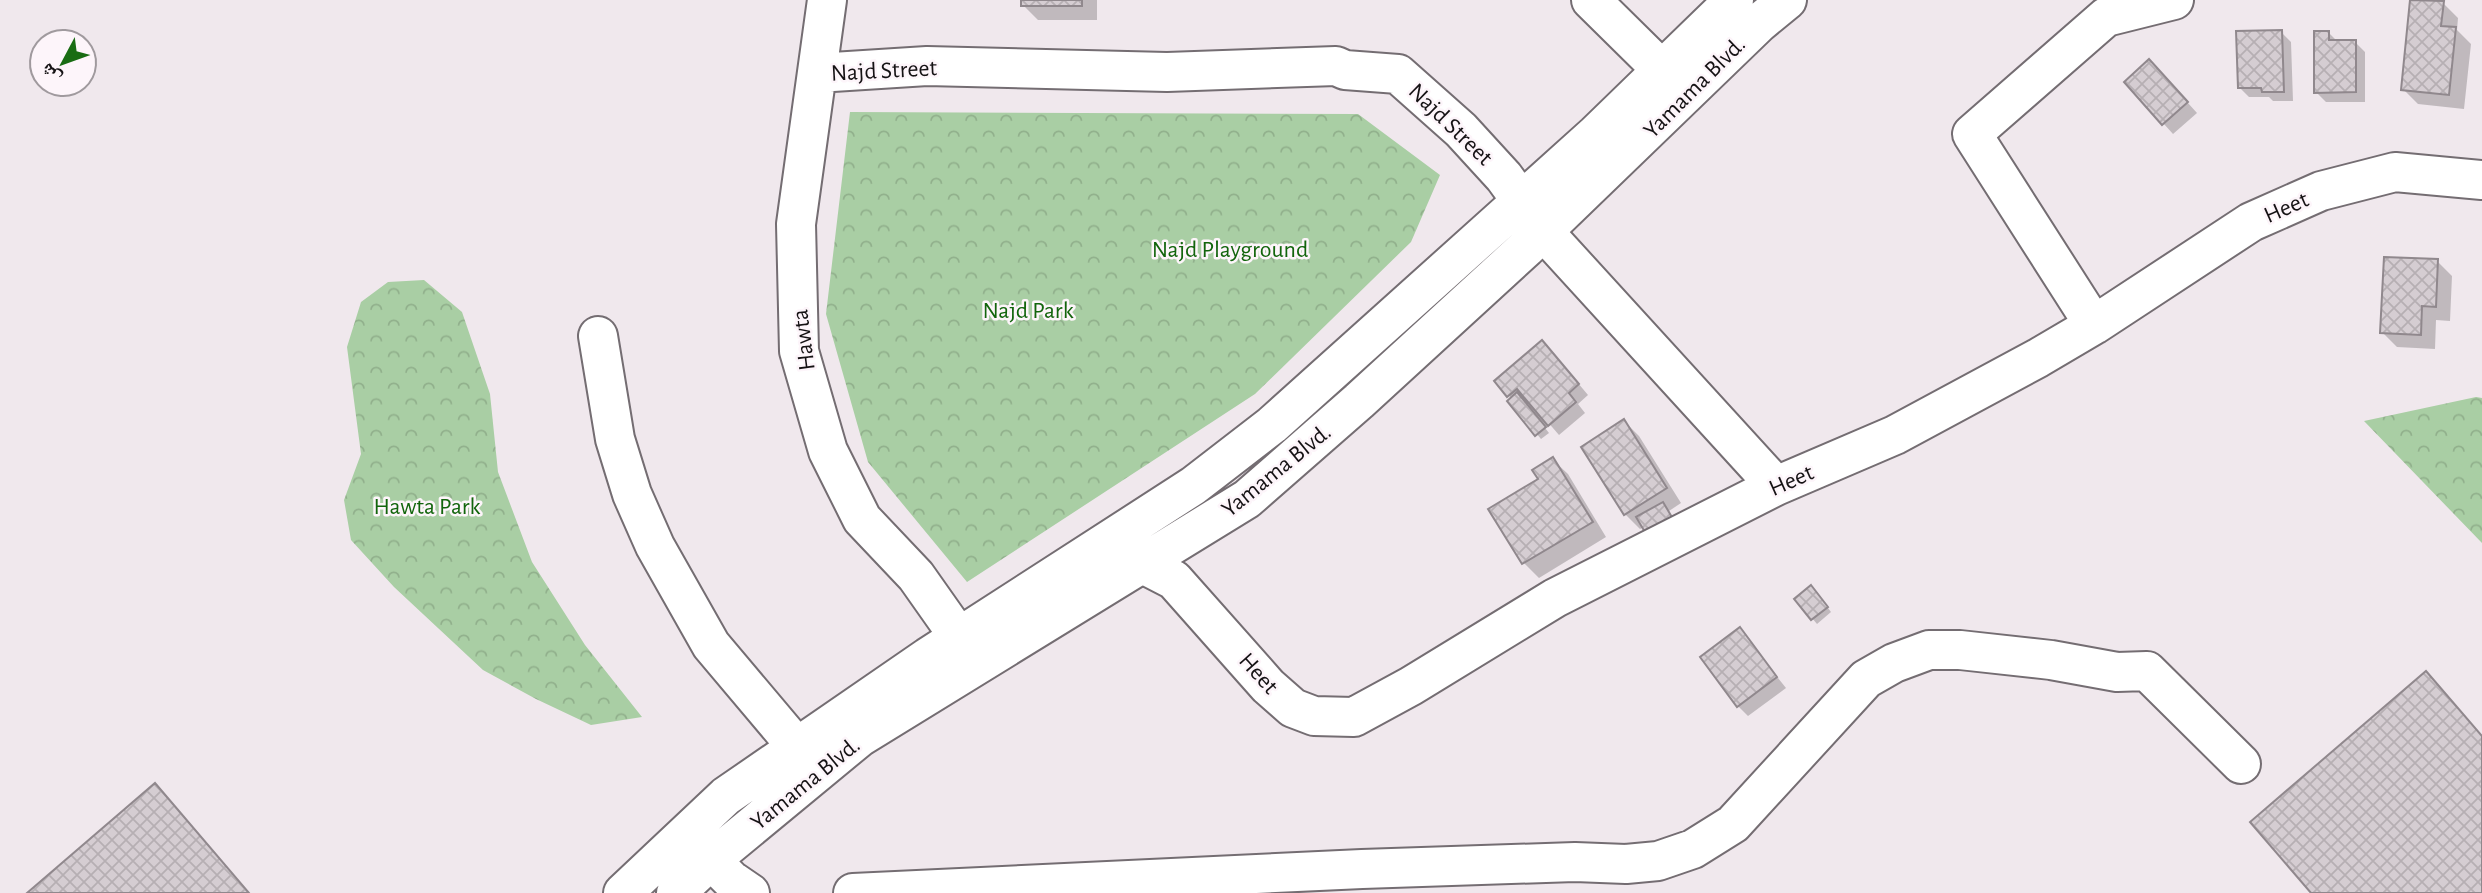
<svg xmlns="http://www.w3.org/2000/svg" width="2482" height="893" font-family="'Alegreya Sans','Noto Naskh Arabic',sans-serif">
<defs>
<pattern id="park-crowns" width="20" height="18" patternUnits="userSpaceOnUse" patternTransform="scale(1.75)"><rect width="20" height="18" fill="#a9cea4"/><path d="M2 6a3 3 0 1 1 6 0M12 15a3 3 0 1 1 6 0" fill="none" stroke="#91b08c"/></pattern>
<pattern id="building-cross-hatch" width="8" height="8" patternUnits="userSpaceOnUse" patternTransform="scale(1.75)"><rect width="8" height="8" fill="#d5cdd2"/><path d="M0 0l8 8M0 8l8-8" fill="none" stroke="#b6afb3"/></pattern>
</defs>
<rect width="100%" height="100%" fill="#f0e8ed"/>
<path fill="url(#park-crowns)" d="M 850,112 L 1358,114 L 1440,175 L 1411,242 L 1255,394 L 967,582 L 868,462 L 826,314 Z
M 424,280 L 462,312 L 490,394 L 498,472 L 532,562 L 585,645 L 642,717 L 591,725 L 536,699 L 483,670 L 394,587 L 351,540 L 344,500 L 361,454 L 347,347 L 361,302 L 388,282 Z
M 2476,397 L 2482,398 L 2482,543 L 2364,421 Z"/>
<path fill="#0003" d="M 1023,0 L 1097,0 L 1097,20 L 1038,20 L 1023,5 Z
M 2412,0 L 2443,3 L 2458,18 L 2457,30 L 2471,44 L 2464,109 L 2418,104 L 2403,89 Z
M 2281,32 L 2291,42 L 2293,101 L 2273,101 L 2269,97 L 2249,97 L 2239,87 Z
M 2329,33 L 2338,42 L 2355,42 L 2365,52 L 2365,102 L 2326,102 L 2316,92 Z
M 2159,71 L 2197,113 L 2173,134 L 2126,82 Z
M 2437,261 L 2452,276 L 2450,321 L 2436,320 L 2435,349 L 2397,347 L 2382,332 Z
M 1552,352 L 1588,395 L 1578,404 L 1585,413 L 1559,435 L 1527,398 L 1524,401 L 1549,433 L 1541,439 L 1509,401 L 1512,399 L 1497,382 Z
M 1624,421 L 1639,436 L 1681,503 L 1669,511 L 1679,529 L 1644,527 L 1640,529 L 1625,514 L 1583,447 Z
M 1553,460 L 1568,474 L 1606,537 L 1539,578 L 1524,563 L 1491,509 L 1540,479 Z
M 1816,592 L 1831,612 L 1817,624 L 1796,599 Z
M 1740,630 L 1786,688 L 1748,716 L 1738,706 Z"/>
<path fill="url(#building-cross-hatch)" stroke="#90888d" stroke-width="2" d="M 1021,0 L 1082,0 L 1082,6 L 1021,6 Z
M 2410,0 L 2444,1 L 2441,26 L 2456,27 L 2449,95 L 2401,90 Z
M 2282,30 L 2284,92 L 2262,92 L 2261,88 L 2238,88 L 2236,31 Z
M 2314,31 L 2329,31 L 2329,40 L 2356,40 L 2356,92 L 2314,93 Z
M 2149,59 L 2188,102 L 2162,125 L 2124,82 Z
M 2384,257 L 2438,259 L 2436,307 L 2422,306 L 2421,335 L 2380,333 Z
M 1542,340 L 1579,384 L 1569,393 L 1576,402 L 1548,426 L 1517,389 L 1507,397 L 1494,381 Z
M 1517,392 L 1546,427 L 1535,436 L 1507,401 Z
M 1624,419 L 1667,488 L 1624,515 L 1581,447 Z
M 1553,457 L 1593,522 L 1522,564 L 1488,509 L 1538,479 L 1532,470 Z
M 1663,502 L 1676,524 L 1649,539 L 1636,517 Z
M 1811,585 L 1828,607 L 1811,620 L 1794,599 Z
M 1740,627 L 1777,677 L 1737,707 L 1700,657 Z
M 2426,671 L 2482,736 L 2482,893 L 2311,893 L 2250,822 Z
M 155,783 L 249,893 L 27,893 Z"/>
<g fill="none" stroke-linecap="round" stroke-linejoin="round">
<defs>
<path id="minor" d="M 827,0 L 796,224 L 799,351 L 828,451 L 862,519 L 916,576 L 959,637
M 1591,0 L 1662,70
M 817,73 L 927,66 L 1167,72 L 1336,66 L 1345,70 L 1398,74 L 1461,130 L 1504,177 L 1544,232 L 1776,486
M 2094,325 L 1972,134 L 2106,17 L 2174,0
M 598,336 L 615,439 L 632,494 L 655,546 L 711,645 L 797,747
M 1143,564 L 1174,580 L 1268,686 L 1293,708 L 1314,716 L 1354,717 L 1411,686 L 1555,598 L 1776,486 L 1895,435 L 2038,358 L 2094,325 L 2251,222 L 2321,191 L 2395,172 L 2482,180
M 711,860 L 731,880 L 750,893
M 853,893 L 1362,869 L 1575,862 L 1626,864 L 1658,861 L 1693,849 L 1733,824 L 1866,679 L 1894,663 L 1929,650 L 1960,650 L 2051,660 L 2117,672 L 2147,671 L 2241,764"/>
<path id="major" d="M 623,893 L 726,796 L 928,657 L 1193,486 L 1272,425 L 1596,134 L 1734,0
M 676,893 L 711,860 L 860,737 L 1247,499 L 1359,401 L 1526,248 L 1759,23 L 1787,0"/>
</defs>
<use href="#minor" stroke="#746d72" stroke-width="42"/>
<use href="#major" stroke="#746d72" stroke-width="42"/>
<use href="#minor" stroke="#fff" stroke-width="38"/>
<use href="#major" stroke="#fff" stroke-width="38"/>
</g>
<g text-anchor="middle" stroke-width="5" stroke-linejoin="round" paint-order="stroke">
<g font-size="24" fill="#151214" stroke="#fdf5fa">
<text transform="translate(884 70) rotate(-3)" y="8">Najd Street</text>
<text transform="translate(1694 87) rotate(-45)" y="8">Yamama Blvd.</text>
<text transform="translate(1451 124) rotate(44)" y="8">Najd Street</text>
<text transform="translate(2286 207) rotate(-24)" y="8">Heet</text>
<text transform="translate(803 340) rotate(-97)" y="8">Hawta</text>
<text transform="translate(1276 470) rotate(-39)" y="8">Yamama Blvd.</text>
<text transform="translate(1791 480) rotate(-24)" y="8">Heet</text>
<text transform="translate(1259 673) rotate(48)" y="8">Heet</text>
<text transform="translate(805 783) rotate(-39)" y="8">Yamama Blvd.</text>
</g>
<g font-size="24" fill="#12650c" stroke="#fdf5fa">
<text x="1230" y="257">Najd Playground</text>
<text x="1028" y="318">Najd Park</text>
<text x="427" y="514">Hawta Park</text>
</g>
</g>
<g transform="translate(63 63) rotate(229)"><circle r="33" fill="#fdf5fa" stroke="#a09a9e" stroke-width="2"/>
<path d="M0-5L12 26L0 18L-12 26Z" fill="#196c13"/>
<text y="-10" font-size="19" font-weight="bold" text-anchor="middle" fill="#151214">ش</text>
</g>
</svg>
